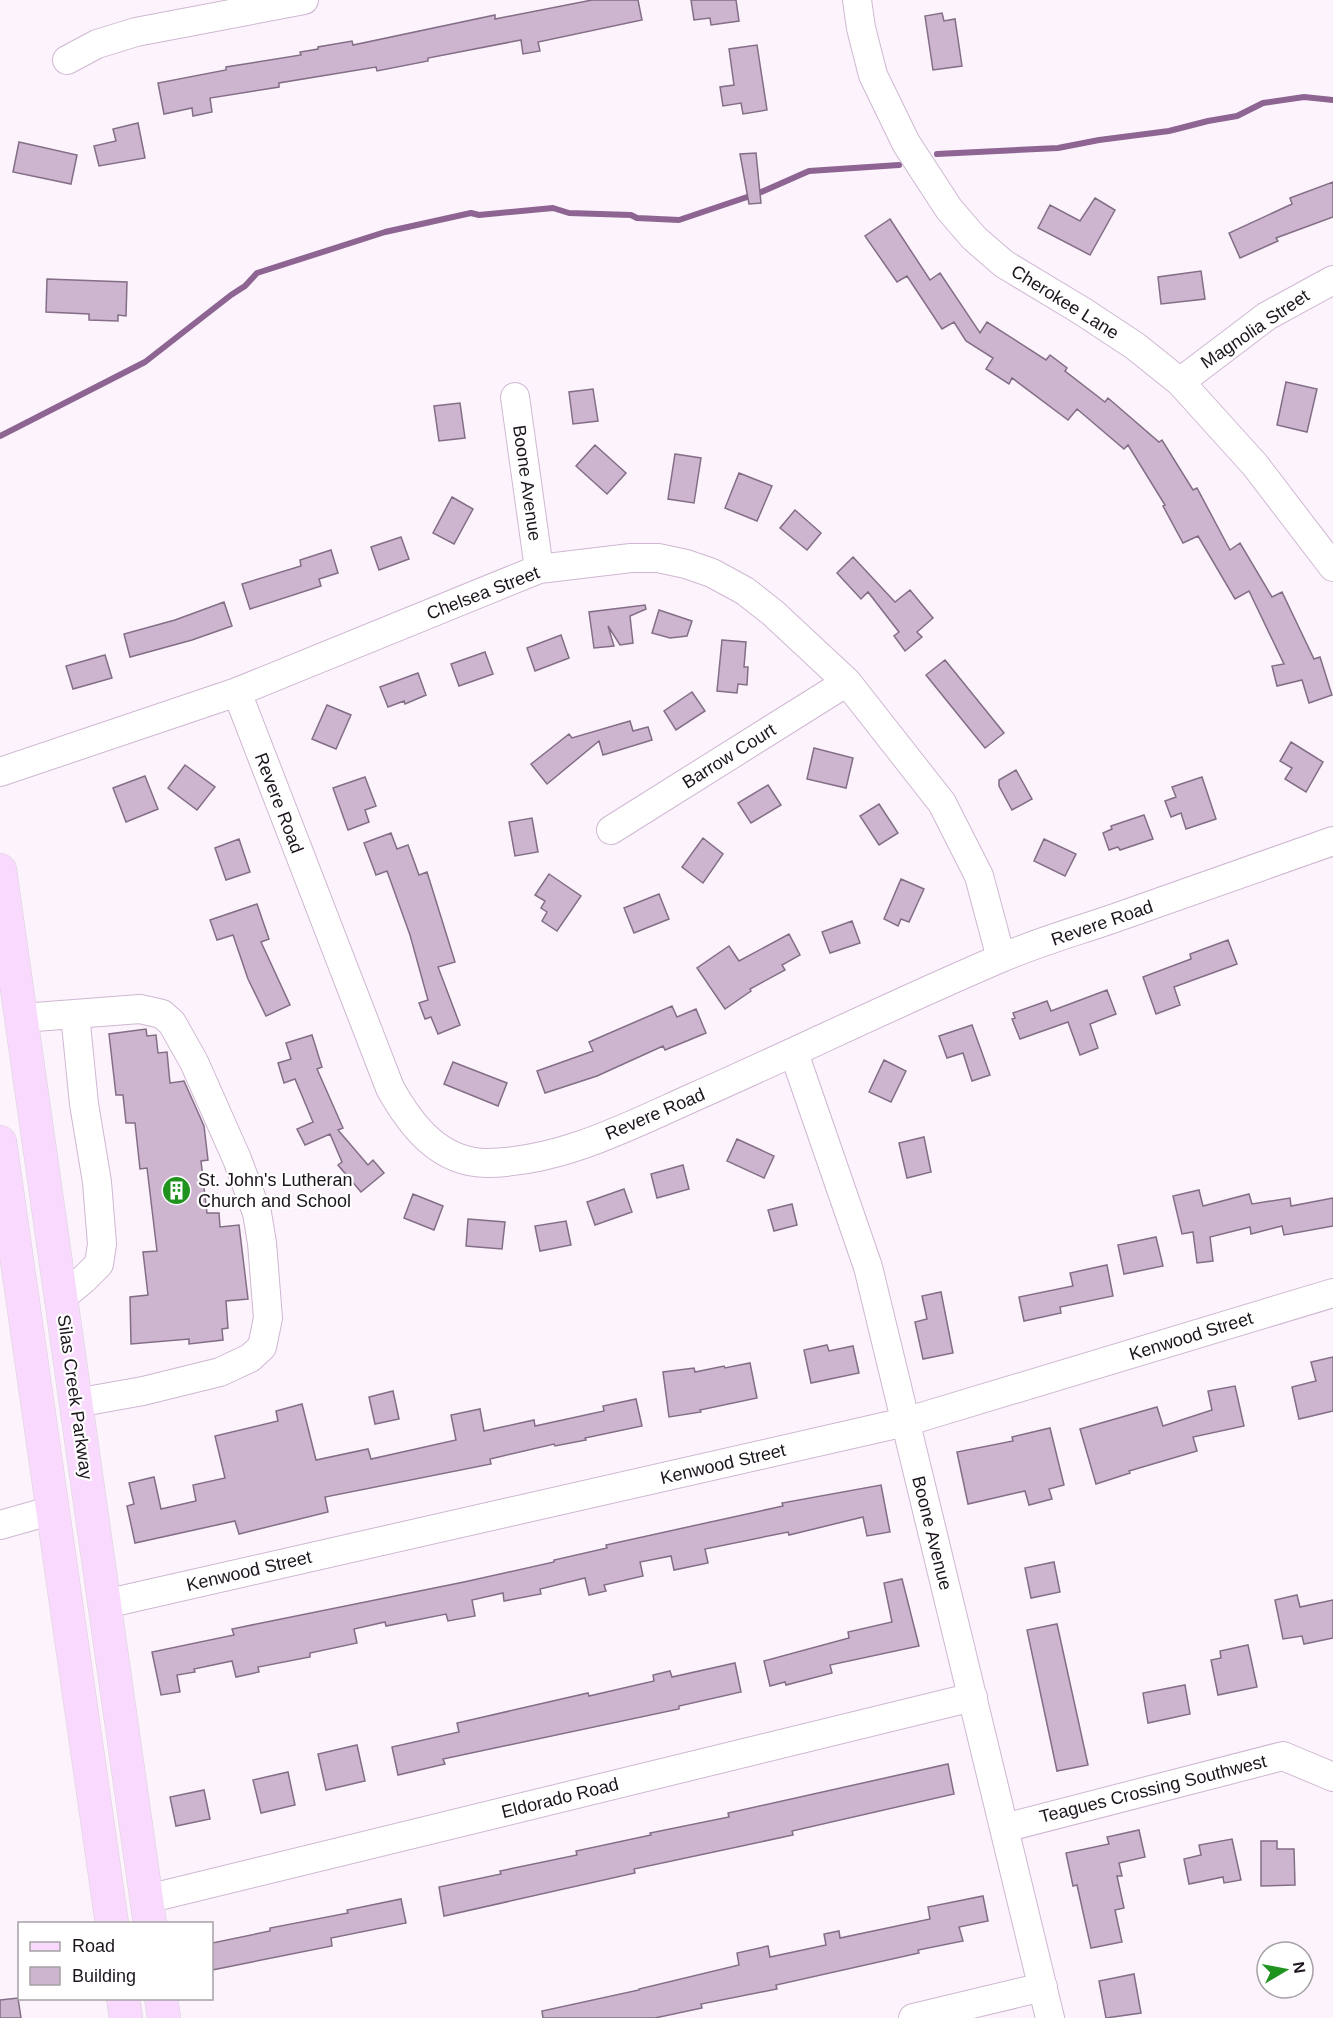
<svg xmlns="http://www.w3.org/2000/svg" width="1333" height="2018" font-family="Arial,sans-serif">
<rect width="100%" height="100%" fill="#fcf3fd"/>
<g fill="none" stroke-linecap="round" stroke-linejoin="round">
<path stroke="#8e6493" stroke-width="6" d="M 937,154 L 1058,148 L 1099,140 L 1169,131 L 1208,121 L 1237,116 L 1263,103 L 1304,97 L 1333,100
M 0,436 L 145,362 L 231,295 L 245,286 L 257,273 L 385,232 L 471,213 L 479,215 L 553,208 L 569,213 L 631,215 L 637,218 L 679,220 L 759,193 L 809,171 L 899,165"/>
</g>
<path fill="#cdb5cf" stroke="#836e86" stroke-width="1.5" d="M 592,0 L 638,0 L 642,20 L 538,42 L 540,51 L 523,54 L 521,40 L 428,58 L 428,61 L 377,71 L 376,67 L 279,83 L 279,87 L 210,98 L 212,112 L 193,116 L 192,108 L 164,114 L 158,83 L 226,70 L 226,67 L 301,55 L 300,52 L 318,49 L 318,47 L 352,41 L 353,45 L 495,15 L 495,19 Z
M 691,0 L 736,0 L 739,21 L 711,25 L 710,18 L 694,20 Z
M 942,13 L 944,21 L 955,19 L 962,66 L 933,70 L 925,16 Z
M 757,45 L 767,110 L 743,114 L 741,103 L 723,106 L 720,87 L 734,85 L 729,49 Z
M 138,123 L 145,158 L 99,166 L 94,146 L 116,141 L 113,129 Z
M 19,142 L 77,155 L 71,184 L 13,172 Z
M 756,153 L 761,203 L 749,204 L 740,154 Z
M 1333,182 L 1333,217 L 1276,238 L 1278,241 L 1240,258 L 1229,233 L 1292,204 L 1290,198 Z
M 1095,198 L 1115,210 L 1090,255 L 1038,228 L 1050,205 L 1080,221 Z
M 890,219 L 930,280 L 940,273 L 980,333 L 987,322 L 1046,360 L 1050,355 L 1067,368 L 1065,371 L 1105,402 L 1108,398 L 1159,442 L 1162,440 L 1193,490 L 1197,488 L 1230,550 L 1240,543 L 1272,597 L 1282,592 L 1314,659 L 1320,657 L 1332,695 L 1309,703 L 1302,680 L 1277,686 L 1272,666 L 1284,664 L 1249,591 L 1235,599 L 1198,536 L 1183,543 L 1163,506 L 1165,505 L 1128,445 L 1124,449 L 1077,409 L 1068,420 L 1012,378 L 1009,384 L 986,369 L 993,358 L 966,341 L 954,322 L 942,329 L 907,276 L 897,282 L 865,236 Z
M 1201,271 L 1205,299 L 1161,304 L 1158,277 Z
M 47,279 L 127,282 L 126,316 L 118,315 L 118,321 L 89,320 L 89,314 L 46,312 Z
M 1286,382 L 1317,389 L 1307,432 L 1277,425 Z
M 593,389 L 598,421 L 573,424 L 569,392 Z
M 460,403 L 465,438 L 439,441 L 434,406 Z
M 595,445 L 626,473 L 607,494 L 576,466 Z
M 675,454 L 701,458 L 694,503 L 668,499 Z
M 739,473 L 772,486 L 757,521 L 725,508 Z
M 452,497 L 473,509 L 454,544 L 433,533 Z
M 795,510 L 821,533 L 807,550 L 780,528 Z
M 401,537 L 409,559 L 379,570 L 371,547 Z
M 331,550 L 338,573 L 319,579 L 321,586 L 250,609 L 242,584 L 301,566 L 300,560 Z
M 853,557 L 895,602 L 910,590 L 933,618 L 917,632 L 922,637 L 905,651 L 894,636 L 899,632 L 868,592 L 861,599 L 837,573 Z
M 224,602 L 232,626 L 192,640 L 130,657 L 124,634 L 175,620 Z
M 645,605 L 646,609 L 630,616 L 633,643 L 620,645 L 608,626 L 614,646 L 594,648 L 589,612 Z
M 659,610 L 692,621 L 687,636 L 670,638 L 652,633 Z
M 561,635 L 569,658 L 535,671 L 527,648 Z
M 722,640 L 746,642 L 744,667 L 748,667 L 747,685 L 738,684 L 737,693 L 717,691 Z
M 485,652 L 493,674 L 459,686 L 451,664 Z
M 105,655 L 112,678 L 73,689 L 66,666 Z
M 945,660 L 1004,733 L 985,748 L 926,675 Z
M 418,673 L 426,695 L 405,704 L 404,701 L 388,707 L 380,687 Z
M 692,692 L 705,711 L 676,730 L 664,711 Z
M 327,705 L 351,715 L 336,749 L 312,739 Z
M 630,721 L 633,731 L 648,727 L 652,740 L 603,755 L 599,741 L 547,784 L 531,764 L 569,734 L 572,738 Z
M 1291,742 L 1323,762 L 1306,792 L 1285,779 L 1292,768 L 1280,761 Z
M 814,748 L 853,758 L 846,788 L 807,779 Z
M 185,765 L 215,787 L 197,810 L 168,788 Z
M 1016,770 L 1032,799 L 1012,810 L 999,786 L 999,780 Z
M 145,776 L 158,809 L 126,822 L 113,788 Z
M 365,777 L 376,806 L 365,810 L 369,822 L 348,830 L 333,788 Z
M 1202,777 L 1216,819 L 1186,829 L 1181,813 L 1171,817 L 1165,801 L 1176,797 L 1172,787 Z
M 768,785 L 781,805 L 751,823 L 738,803 Z
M 879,804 L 898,833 L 879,845 L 860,816 Z
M 1144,815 L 1153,839 L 1120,850 L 1118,847 L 1109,850 L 1103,833 L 1112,829 L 1111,826 Z
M 532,818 L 538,852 L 515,856 L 509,822 Z
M 391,833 L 397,849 L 408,845 L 419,875 L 427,872 L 455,962 L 438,967 L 460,1025 L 438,1034 L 431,1017 L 425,1019 L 419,1003 L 428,1000 L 410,935 L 387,871 L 376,875 L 364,843 Z
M 703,838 L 723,854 L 703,883 L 682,867 Z
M 239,839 L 250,872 L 226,880 L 215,848 Z
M 1044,839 L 1076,854 L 1065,876 L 1034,861 Z
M 549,874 L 581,896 L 557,931 L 542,921 L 547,912 L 541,908 L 545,901 L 535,895 Z
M 901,879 L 924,889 L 909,922 L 901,919 L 898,926 L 884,919 Z
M 659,894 L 669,919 L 634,933 L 624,908 Z
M 257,904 L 269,939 L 261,942 L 290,1005 L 266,1016 L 248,979 L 233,935 L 217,940 L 210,920 Z
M 852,921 L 860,943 L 830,953 L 822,932 Z
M 789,934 L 800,955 L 782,965 L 785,970 L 750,989 L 751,991 L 725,1009 L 697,968 L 729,946 L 739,961 Z
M 1228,940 L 1237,964 L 1174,987 L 1180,1005 L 1156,1014 L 1143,977 L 1191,959 L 1190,954 Z
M 1107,990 L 1116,1014 L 1090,1024 L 1098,1048 L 1080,1055 L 1068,1022 L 1020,1039 L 1012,1019 L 1015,1018 L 1013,1013 L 1047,1001 L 1051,1011 Z
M 672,1006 L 677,1017 L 696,1009 L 706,1033 L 665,1050 L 663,1046 L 597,1076 L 545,1093 L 537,1071 L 593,1051 L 589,1042 Z
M 972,1025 L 990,1075 L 972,1081 L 963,1053 L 947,1058 L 939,1036 Z
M 146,1029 L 147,1036 L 156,1035 L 158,1053 L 167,1052 L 170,1083 L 184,1081 L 204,1126 L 208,1160 L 201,1161 L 207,1213 L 219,1213 L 220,1227 L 239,1225 L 248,1299 L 226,1301 L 228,1328 L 222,1329 L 223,1340 L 189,1344 L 189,1339 L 131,1344 L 130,1297 L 148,1295 L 143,1252 L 157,1251 L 147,1168 L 140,1169 L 135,1123 L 126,1123 L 123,1095 L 116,1095 L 109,1034 Z
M 312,1035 L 322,1067 L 317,1069 L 343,1128 L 338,1130 L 368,1165 L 373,1160 L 384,1173 L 361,1192 L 338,1165 L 342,1162 L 330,1134 L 305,1145 L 297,1129 L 313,1122 L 295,1079 L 284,1083 L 278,1063 L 291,1059 L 286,1043 Z
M 884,1060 L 906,1071 L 891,1102 L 869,1092 Z
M 453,1062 L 507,1083 L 498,1106 L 444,1084 Z
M 924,1137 L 931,1172 L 907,1178 L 899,1143 Z
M 737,1139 L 774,1156 L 764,1178 L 727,1161 Z
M 683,1165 L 689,1189 L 657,1198 L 651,1174 Z
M 624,1189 L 632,1212 L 595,1225 L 587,1202 Z
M 1199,1190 L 1203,1206 L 1249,1194 L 1252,1204 L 1290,1198 L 1291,1206 L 1333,1198 L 1333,1226 L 1284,1235 L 1282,1226 L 1251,1234 L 1250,1227 L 1210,1237 L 1213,1261 L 1197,1263 L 1193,1232 L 1182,1234 L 1173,1196 Z
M 413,1194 L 443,1206 L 434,1230 L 404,1218 Z
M 792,1204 L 797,1225 L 774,1231 L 768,1210 Z
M 468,1219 L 505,1222 L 502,1249 L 466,1246 Z
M 566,1221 L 571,1245 L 540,1251 L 535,1226 Z
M 1156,1237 L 1163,1266 L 1124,1274 L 1118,1245 Z
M 1107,1265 L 1113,1296 L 1060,1307 L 1061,1313 L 1024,1321 L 1019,1297 L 1073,1286 L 1070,1273 Z
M 941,1292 L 953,1353 L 923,1359 L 915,1322 L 927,1319 L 922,1296 Z
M 827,1345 L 829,1351 L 853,1346 L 859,1373 L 811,1383 L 804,1350 Z
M 1333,1357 L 1333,1411 L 1299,1419 L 1292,1387 L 1316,1381 L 1311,1362 Z
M 750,1363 L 757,1398 L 700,1410 L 701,1412 L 669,1417 L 663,1372 L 694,1368 L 695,1372 L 724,1366 L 725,1368 Z
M 1235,1386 L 1244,1426 L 1193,1437 L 1197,1451 L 1129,1471 L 1130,1473 L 1096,1484 L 1080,1429 L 1157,1407 L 1163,1426 L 1212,1410 L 1208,1391 Z
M 393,1391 L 399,1419 L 375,1424 L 369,1397 Z
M 636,1399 L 642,1426 L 585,1438 L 586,1440 L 555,1446 L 554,1444 L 490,1459 L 491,1464 L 325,1497 L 328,1512 L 239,1534 L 235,1521 L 135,1543 L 127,1506 L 134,1504 L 129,1483 L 154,1477 L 161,1509 L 196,1501 L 193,1485 L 225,1478 L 215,1436 L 278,1421 L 276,1411 L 302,1404 L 316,1460 L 368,1449 L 371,1459 L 456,1440 L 451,1415 L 480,1409 L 484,1431 L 534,1420 L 535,1426 L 604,1411 L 603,1406 Z
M 1050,1428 L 1064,1485 L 1049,1489 L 1052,1499 L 1029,1505 L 1025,1491 L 968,1504 L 957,1452 L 1013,1441 L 1012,1437 Z
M 881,1485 L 890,1532 L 867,1536 L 863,1517 L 789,1535 L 788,1532 L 705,1549 L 708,1563 L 674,1570 L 671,1556 L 640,1562 L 643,1576 L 604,1585 L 606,1591 L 589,1595 L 585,1578 L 540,1589 L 541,1594 L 504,1601 L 503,1593 L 472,1600 L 475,1616 L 448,1621 L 446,1614 L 386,1626 L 385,1622 L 354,1629 L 357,1643 L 310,1653 L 310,1657 L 258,1667 L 259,1672 L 236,1677 L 232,1661 L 194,1669 L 195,1672 L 177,1675 L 180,1692 L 161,1695 L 152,1652 L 234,1635 L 232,1629 L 464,1582 L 554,1562 L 554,1560 L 607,1548 L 606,1545 L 783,1506 L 782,1503 Z
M 1054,1562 L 1060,1592 L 1031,1598 L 1025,1568 Z
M 902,1579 L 919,1646 L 830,1665 L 832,1673 L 786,1685 L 785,1682 L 770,1686 L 764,1661 L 849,1638 L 848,1632 L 892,1622 L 884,1583 Z
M 1297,1595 L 1300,1607 L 1333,1600 L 1333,1638 L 1304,1644 L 1302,1636 L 1283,1639 L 1275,1600 Z
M 1057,1624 L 1088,1765 L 1057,1771 L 1027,1630 Z
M 1248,1645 L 1257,1687 L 1218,1695 L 1211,1660 L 1221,1658 L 1220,1651 Z
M 735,1663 L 741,1692 L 679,1706 L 679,1709 L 443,1759 L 445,1764 L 398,1775 L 392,1747 L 459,1732 L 457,1723 L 588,1693 L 589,1696 L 654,1681 L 653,1675 L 670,1671 L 672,1677 Z
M 1185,1685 L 1190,1714 L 1148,1723 L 1143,1693 Z
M 357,1745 L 365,1781 L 326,1790 L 318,1754 Z
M 948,1764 L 954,1794 L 792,1831 L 793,1835 L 634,1869 L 635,1873 L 444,1916 L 439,1887 L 501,1874 L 500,1871 L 577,1855 L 576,1851 L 651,1835 L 650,1833 L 729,1817 L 728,1813 Z
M 288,1772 L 295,1805 L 261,1813 L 253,1780 Z
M 204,1790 L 210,1819 L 176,1826 L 170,1797 Z
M 1139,1830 L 1145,1857 L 1119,1863 L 1122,1876 L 1117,1876 L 1124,1908 L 1115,1910 L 1122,1942 L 1091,1948 L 1077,1885 L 1073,1886 L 1066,1853 L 1109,1844 L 1107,1837 Z
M 1232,1839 L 1241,1880 L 1224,1883 L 1223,1877 L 1189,1884 L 1184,1859 L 1201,1855 L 1199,1845 Z
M 1261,1841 L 1277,1841 L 1277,1849 L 1294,1849 L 1295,1885 L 1261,1886 Z
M 983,1896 L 988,1921 L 959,1927 L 963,1941 L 918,1950 L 919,1953 L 776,1985 L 777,1989 L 701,2004 L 702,2008 L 655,2018 L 543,2018 L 542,2011 L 639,1990 L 639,1989 L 739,1965 L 737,1953 L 768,1946 L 770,1957 L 826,1945 L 824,1934 L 839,1931 L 840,1938 L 930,1919 L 928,1907 Z
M 401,1899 L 406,1923 L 331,1938 L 332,1946 L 212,1970 L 212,1943 L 270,1931 L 270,1928 L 348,1913 L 347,1910 Z
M 1134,1974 L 1141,2013 L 1106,2018 L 1099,1981 Z
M 18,1998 L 21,2018 L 0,2018 L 0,2000 Z"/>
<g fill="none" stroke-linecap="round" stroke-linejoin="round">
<defs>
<path id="minor" d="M 857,0 L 861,28 L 873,75 L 906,143 L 949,209 L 974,238 L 1004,264 L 1082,311 L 1135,346 L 1180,382 L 1255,465 L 1333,567
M 67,60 L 97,44 L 136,32 L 304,0
M 1180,382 L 1267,316 L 1333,280
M 515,397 L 539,569
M 237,692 L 390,1088 C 411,1126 440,1163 487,1163 C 561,1162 629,1126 694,1097 C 796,1052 896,1003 999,959 C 1035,943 1074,932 1112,919 C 1185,893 1259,867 1333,841
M 0,772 L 237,692 L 539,569 L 631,558 L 658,558 L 686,564 L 712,573 L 745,591 L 773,613 L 847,682 L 942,803 L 979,876 L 1001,958
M 611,830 L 847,682
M 22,1018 L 140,1009 L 162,1014 L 172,1023 L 194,1062 L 237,1159 L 257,1213 L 262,1243 L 268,1318 L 262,1347 L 250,1358 L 220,1372 L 143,1391 L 76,1403
M 794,1053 L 868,1267 L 1050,2018
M 60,1299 L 84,1279 L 99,1264 L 102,1244 L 97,1182 L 84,1104 L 75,1014
M 0,1525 L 53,1510
M 105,1604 L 905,1422 L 1333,1293
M 1004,1828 L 1283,1756 L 1333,1777
M 147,1899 L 973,1697
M 913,2018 L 1043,1987"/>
<path id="major" d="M 0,870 L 150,1924
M 0,1142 L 112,1924
M 123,1998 L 126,2018
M 161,1998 L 164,2018"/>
</defs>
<use href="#minor" stroke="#cfb7d2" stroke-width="30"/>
<use href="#major" stroke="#d6d5d6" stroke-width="34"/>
<use href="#minor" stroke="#fff" stroke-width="28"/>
<use href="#major" stroke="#f9d9fd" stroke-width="33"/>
</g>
<defs>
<symbol id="building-disc" viewBox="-11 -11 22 22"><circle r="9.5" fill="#20921e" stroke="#fff"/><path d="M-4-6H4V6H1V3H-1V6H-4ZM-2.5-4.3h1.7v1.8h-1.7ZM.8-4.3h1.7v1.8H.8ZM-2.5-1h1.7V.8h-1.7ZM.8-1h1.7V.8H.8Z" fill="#fff"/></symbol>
</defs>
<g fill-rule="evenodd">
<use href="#building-disc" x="160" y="1174" width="33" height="33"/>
</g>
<g text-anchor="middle" stroke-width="4.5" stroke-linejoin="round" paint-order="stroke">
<g font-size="18" fill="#1d151e" stroke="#fff">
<text transform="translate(1065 302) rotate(32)" y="6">Cherokee Lane</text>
<text transform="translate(1255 329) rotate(-34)" y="6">Magnolia Street</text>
<text transform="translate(527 483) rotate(82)" y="6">Boone Avenue</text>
<text transform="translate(483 593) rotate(-21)" y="6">Chelsea Street</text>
<text transform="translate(729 756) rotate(-32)" y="6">Barrow Court</text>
<text transform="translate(279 803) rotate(69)" y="6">Revere Road</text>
<text transform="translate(1102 923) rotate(-19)" y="6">Revere Road</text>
<text transform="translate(655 1114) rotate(-23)" y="6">Revere Road</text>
<text transform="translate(1191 1336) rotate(-17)" y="6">Kenwood Street</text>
<text transform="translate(75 1397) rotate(82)" y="6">Silas Creek Parkway</text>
<text transform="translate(723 1464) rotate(-13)" y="6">Kenwood Street</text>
<text transform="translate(932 1533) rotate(76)" y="6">Boone Avenue</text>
<text transform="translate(249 1571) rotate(-13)" y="6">Kenwood Street</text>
<text transform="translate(1153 1789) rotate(-14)" y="6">Teagues Crossing Southwest</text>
<text transform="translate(560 1798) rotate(-14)" y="6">Eldorado Road</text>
</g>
<g font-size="18" fill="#1d151e" stroke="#fff" text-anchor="start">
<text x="198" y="1186">St. John's Lutheran<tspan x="198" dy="21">Church and School</tspan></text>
</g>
</g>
<rect x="18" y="1922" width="195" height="78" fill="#ffffff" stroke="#a5a1a5" stroke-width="1.5"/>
<rect x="30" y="1942" width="30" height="9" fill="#f9d9fd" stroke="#a5a1a5" stroke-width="1.5"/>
<text x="72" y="1952" font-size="18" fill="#1d151e">Road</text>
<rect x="30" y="1967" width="30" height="18" fill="#cdb5cf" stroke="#a5a1a5" stroke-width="1.5"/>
<text x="72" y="1982" font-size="18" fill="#1d151e">Building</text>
<g transform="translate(1285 1970) rotate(80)"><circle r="28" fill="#ffffff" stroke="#a5a1a5" stroke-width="1.5"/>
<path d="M0-4.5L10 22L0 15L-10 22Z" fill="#20921e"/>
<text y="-9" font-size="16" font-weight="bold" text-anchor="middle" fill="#1d151e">N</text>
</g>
</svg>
